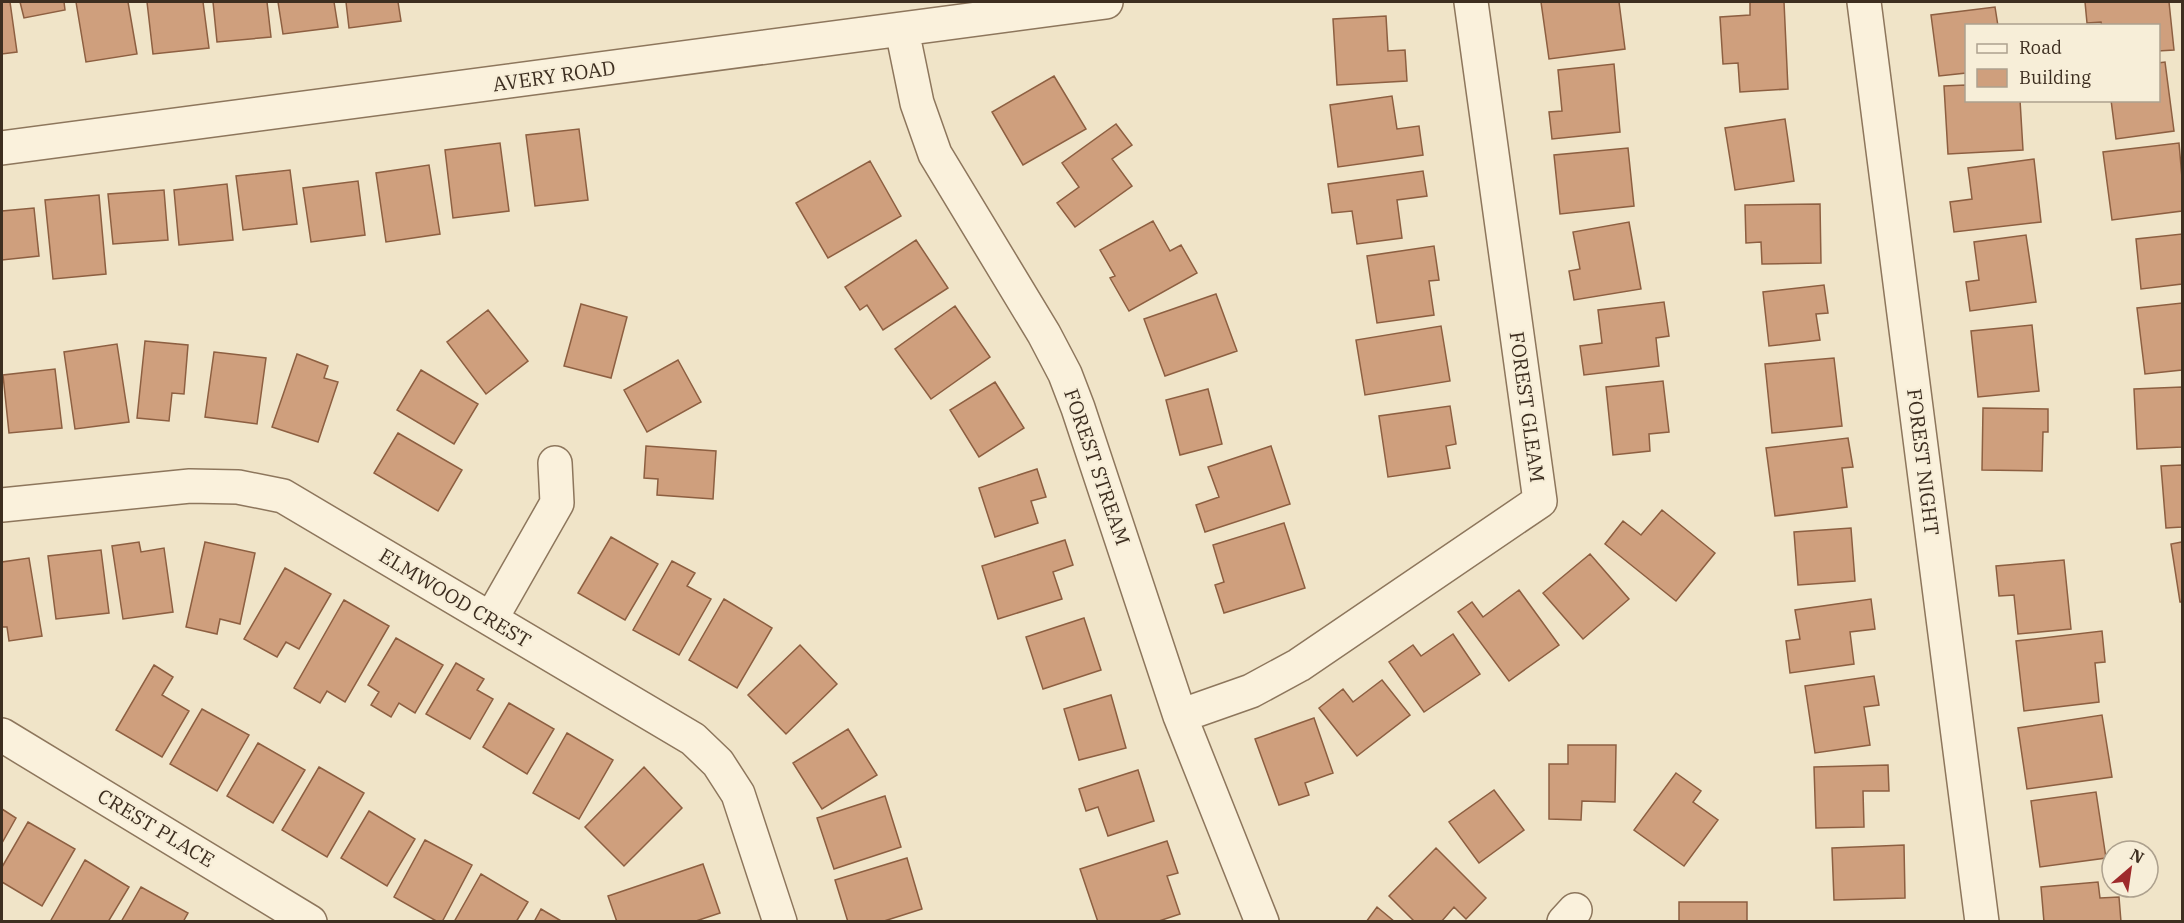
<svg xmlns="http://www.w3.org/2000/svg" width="2184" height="923" font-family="'IBM Plex Serif',serif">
<rect width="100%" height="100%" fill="#f0e4c8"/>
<path fill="#cf9f7d" stroke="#8d5f41" stroke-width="1.5" d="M 2,2 L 10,2 L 17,52 L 2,54 Z
M 20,2 L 64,2 L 65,10 L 24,18 Z
M 76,2 L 128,2 L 137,54 L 86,62 Z
M 147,2 L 203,2 L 209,48 L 153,54 Z
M 213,2 L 267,2 L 271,37 L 217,42 Z
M 278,2 L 334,2 L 338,27 L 283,34 Z
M 346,2 L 398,2 L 401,21 L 349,28 Z
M 1541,2 L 1619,2 L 1625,49 L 1549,59 Z
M 1750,2 L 1784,2 L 1788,89 L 1740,92 L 1738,63 L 1723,64 L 1720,17 L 1750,15 Z
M 2085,2 L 2169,2 L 2174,50 L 2158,51 L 2158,26 L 2102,26 L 2101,22 L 2087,23 Z
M 1995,7 L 1998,26 L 1966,26 L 1966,73 L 1939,76 L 1931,15 Z
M 1386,16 L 1388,51 L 1405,50 L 1407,81 L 1337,85 L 1333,19 Z
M 2165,62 L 2174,131 L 2116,139 L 2111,100 L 2158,100 L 2158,63 Z
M 1614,64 L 1620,132 L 1552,139 L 1549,112 L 1562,111 L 1558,70 Z
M 1054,76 L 1086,129 L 1023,165 L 992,112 Z
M 1966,85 L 1966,100 L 2020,100 L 2023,150 L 1948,154 L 1944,86 Z
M 1392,96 L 1397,129 L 1419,126 L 1423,155 L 1338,167 L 1330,105 Z
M 1785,119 L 1794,181 L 1735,190 L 1725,128 Z
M 1116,124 L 1132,145 L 1112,159 L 1132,186 L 1075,227 L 1057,203 L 1079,187 L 1062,163 Z
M 579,129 L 588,200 L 535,206 L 526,135 Z
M 500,143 L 509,211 L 453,218 L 445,150 Z
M 2179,143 L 2182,178 L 2182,211 L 2112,220 L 2103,152 Z
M 1628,148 L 1634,206 L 1560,214 L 1554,155 Z
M 2034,159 L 2041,222 L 1954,232 L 1950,202 L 1972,199 L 1968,168 Z
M 870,161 L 901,216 L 828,258 L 796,203 Z
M 429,165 L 440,234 L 386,242 L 376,173 Z
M 290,170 L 297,224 L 243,230 L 236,176 Z
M 1423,171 L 1427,196 L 1397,200 L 1402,238 L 1357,244 L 1352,211 L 1332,213 L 1328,184 Z
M 358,181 L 365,235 L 311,242 L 303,188 Z
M 227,184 L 233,240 L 179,245 L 174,190 Z
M 164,190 L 168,240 L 113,244 L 108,194 Z
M 99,195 L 106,274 L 53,279 L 45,200 Z
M 1820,204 L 1821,263 L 1762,264 L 1761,242 L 1746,243 L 1745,205 Z
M 34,208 L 39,256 L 2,260 L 2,211 Z
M 1153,221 L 1170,251 L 1181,245 L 1197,273 L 1129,311 L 1110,278 L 1115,276 L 1100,250 Z
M 1629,222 L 1641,289 L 1574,300 L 1569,271 L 1580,269 L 1573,232 Z
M 2182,234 L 2182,284 L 2141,289 L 2136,239 Z
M 2026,235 L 2036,302 L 1970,311 L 1966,282 L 1979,280 L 1974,242 Z
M 916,240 L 948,288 L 883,330 L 867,305 L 860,310 L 845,287 Z
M 1434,246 L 1439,280 L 1429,281 L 1434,315 L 1377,323 L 1367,256 Z
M 1824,285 L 1828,313 L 1816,314 L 1820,340 L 1769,346 L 1763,292 Z
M 1216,294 L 1237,351 L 1165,376 L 1144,319 Z
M 1664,302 L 1669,336 L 1656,338 L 1659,366 L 1584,375 L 1580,346 L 1602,343 L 1598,310 Z
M 2182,303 L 2182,370 L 2145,374 L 2137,308 Z
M 581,304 L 627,317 L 611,378 L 564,366 Z
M 955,306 L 990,357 L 931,399 L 895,349 Z
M 488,310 L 528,361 L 486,394 L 447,342 Z
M 2032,325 L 2039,391 L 1978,397 L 1971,331 Z
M 1441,326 L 1450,381 L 1365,395 L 1356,340 Z
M 145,341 L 188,345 L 184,394 L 172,393 L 169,421 L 137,418 Z
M 117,344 L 129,422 L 75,429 L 64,352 Z
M 214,352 L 266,358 L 257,424 L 205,417 Z
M 297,354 L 328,366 L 324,378 L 338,382 L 318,442 L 272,427 Z
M 1834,358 L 1842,426 L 1772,433 L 1765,364 Z
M 678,360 L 701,402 L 647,432 L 624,390 Z
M 55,369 L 62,428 L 9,433 L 3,375 Z
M 421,370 L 478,404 L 454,444 L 397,410 Z
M 1663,381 L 1669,432 L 1649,434 L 1650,451 L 1613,455 L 1606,387 Z
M 995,382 L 1024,428 L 979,457 L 950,410 Z
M 2182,387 L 2182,447 L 2137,449 L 2134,389 Z
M 1208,389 L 1222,444 L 1180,455 L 1166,400 Z
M 1450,406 L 1456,444 L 1446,446 L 1450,468 L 1388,477 L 1379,416 Z
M 1983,408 L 2048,409 L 2048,432 L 2043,432 L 2042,471 L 1982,470 Z
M 398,433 L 462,470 L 438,511 L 374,473 Z
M 1848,438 L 1853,467 L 1842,468 L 1847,507 L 1775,516 L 1766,448 Z
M 646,446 L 716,451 L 713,499 L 657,495 L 658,479 L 644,478 Z
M 1271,446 L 1290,504 L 1205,532 L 1196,505 L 1219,497 L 1208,467 Z
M 2182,465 L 2182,527 L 2166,528 L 2161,466 Z
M 1037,469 L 1046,497 L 1031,501 L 1038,523 L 995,537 L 979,488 Z
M 1662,510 L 1715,553 L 1676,601 L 1605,544 L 1623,521 L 1641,535 Z
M 1284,523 L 1305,588 L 1224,613 L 1215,585 L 1224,582 L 1213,545 Z
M 1851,528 L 1855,581 L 1798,585 L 1794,532 Z
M 611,537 L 658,564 L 625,620 L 578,593 Z
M 1065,540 L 1073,565 L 1053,572 L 1062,599 L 998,619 L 982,566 Z
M 139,542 L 141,552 L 164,548 L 173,612 L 123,619 L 112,546 Z
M 205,542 L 255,553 L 240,624 L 220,619 L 217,634 L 186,627 Z
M 2182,542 L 2182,602 L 2180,602 L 2171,544 Z
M 101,550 L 109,613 L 56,619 L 48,556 Z
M 1590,554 L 1629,599 L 1583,639 L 1543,593 Z
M 29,558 L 42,636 L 9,641 L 7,627 L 2,627 L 2,562 Z
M 2064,560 L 2071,629 L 2018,634 L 2014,595 L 1999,596 L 1996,566 Z
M 672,561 L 695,573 L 687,586 L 711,599 L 679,655 L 633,630 Z
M 285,568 L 331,594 L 299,649 L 286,642 L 277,657 L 244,639 Z
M 1519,590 L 1559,645 L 1509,681 L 1458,612 L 1472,602 L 1483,617 Z
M 724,599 L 772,628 L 737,688 L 689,660 Z
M 1871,599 L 1875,629 L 1850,632 L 1854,664 L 1790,673 L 1786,641 L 1800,639 L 1795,610 Z
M 344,600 L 389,626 L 345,702 L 327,691 L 320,703 L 294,688 Z
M 1084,618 L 1101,670 L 1043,689 L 1026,637 Z
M 2102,631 L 2105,662 L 2095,663 L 2099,702 L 2024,711 L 2016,641 Z
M 1453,634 L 1480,674 L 1424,712 L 1389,662 L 1413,645 L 1421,656 Z
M 396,638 L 443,665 L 415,713 L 399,703 L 391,717 L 371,705 L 379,692 L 368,685 Z
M 800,645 L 837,684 L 786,734 L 748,695 Z
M 456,663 L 484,679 L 477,690 L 493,699 L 470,739 L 426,714 Z
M 154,665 L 173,677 L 162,695 L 189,711 L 162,757 L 116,730 Z
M 1874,676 L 1879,705 L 1864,707 L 1870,745 L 1815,753 L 1805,686 Z
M 1382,680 L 1410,715 L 1357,756 L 1319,708 L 1343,689 L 1353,702 Z
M 1111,695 L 1126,748 L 1079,760 L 1064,709 Z
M 509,703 L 554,729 L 527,774 L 483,747 Z
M 202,709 L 249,735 L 217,791 L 170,764 Z
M 2102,715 L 2112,777 L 2027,789 L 2018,728 Z
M 1314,718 L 1333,773 L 1305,783 L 1309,795 L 1279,805 L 1255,739 Z
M 848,729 L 877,775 L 822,809 L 793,763 Z
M 567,733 L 613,760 L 579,819 L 533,793 Z
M 258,743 L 305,770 L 273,823 L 227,796 Z
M 1568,745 L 1616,745 L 1615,802 L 1582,801 L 1581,820 L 1549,819 L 1549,764 L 1568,764 Z
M 1888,765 L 1889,791 L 1863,791 L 1864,827 L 1816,828 L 1814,767 Z
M 319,767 L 364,793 L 327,857 L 282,830 Z
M 644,767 L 682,808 L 624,866 L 585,827 Z
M 1138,770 L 1154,821 L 1108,836 L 1098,807 L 1086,811 L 1079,789 Z
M 1676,773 L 1701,791 L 1693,802 L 1718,820 L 1684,866 L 1634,830 Z
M 1494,790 L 1524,830 L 1479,863 L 1449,822 Z
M 2096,792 L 2106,858 L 2040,867 L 2031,801 Z
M 885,796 L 901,847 L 834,869 L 817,818 Z
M 2,809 L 16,818 L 2,843 Z
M 369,811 L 415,839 L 387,886 L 341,858 Z
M 28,822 L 75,849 L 42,906 L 2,882 L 2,867 Z
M 425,840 L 472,865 L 442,922 L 438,922 L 394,897 Z
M 1167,841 L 1178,873 L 1167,876 L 1180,914 L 1156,922 L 1098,922 L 1080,869 Z
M 1904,845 L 1905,898 L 1834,900 L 1832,848 Z
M 1436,848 L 1486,898 L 1466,919 L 1454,907 L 1441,922 L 1415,922 L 1389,896 Z
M 907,858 L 922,909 L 881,922 L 848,922 L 835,880 Z
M 85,860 L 129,887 L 108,922 L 50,922 Z
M 703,864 L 720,913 L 693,922 L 617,922 L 608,896 Z
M 481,874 L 528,902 L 516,922 L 454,922 Z
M 2098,882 L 2100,898 L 2119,897 L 2121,922 L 2044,922 L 2041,887 Z
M 141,887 L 188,913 L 183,922 L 121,922 Z
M 1679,902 L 1747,902 L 1747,922 L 1679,922 Z
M 1377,907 L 1395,922 L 1366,922 Z
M 541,909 L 563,922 L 534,922 Z"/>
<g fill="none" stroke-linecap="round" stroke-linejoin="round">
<defs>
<path id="minor" d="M 1864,2 L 1982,922
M 902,30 L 917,103 L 935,154 L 1044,334 L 1065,374 L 1078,408 L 1180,716 L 1262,922
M 2,148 L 1106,2
M 2,505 L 190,486 L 238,487 L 283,496 L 693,739 L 718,763 L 738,794 L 780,922
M 491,619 L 557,503 L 555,463
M 1180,716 L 1251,691 L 1299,665 L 1540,501 L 1471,2
M 2,735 L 310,922
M 1564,922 L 1575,910"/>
</defs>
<use href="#minor" stroke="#8d765c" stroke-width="36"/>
<use href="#minor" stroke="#faf1dc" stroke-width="33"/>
</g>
<g text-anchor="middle" stroke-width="4.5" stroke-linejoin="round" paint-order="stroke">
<g font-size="20" fill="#3d2e20" stroke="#f7eed8">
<text transform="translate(554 76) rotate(-8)" y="7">AVERY ROAD</text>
<text transform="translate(1527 407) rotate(82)" y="7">FOREST GLEAM</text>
<text transform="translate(1923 462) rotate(83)" y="7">FOREST NIGHT</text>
<text transform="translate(1097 467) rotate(71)" y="7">FOREST STREAM</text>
<text transform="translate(455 598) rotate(31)" y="7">ELMWOOD CREST</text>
<text transform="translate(156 828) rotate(31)" y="7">CREST PLACE</text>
</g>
</g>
<rect width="2184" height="923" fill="none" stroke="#3d2e20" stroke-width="6"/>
<rect x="1965" y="24" width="195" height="78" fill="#f7eed8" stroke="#ada18e" stroke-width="1.5"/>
<rect x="1977" y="44" width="30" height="9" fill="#faf1dc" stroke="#ada18e" stroke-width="1.5"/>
<text x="2019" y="54" font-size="18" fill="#3d2e20">Road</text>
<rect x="1977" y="69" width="30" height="18" fill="#cf9f7d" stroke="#ada18e" stroke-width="1.5"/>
<text x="2019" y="84" font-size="18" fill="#3d2e20">Building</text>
<g transform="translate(2130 869) rotate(29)"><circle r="28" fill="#f7eed8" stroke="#ada18e" stroke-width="1.5"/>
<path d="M0-4.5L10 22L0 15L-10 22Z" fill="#9e2a2b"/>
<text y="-9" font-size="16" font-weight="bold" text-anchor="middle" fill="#3d2e20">N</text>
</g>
</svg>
